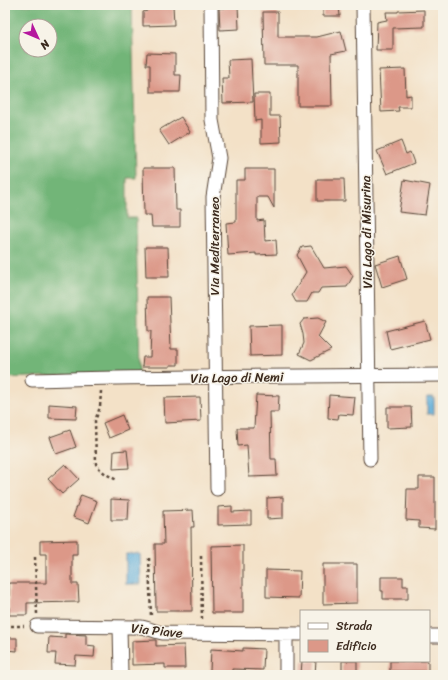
<svg xmlns="http://www.w3.org/2000/svg" width="448" height="680" font-family="Sriracha,sans-serif">
<rect width="100%" height="100%" fill="#f7f3e8"/>
<filter id="ink" filterUnits="userSpaceOnUse"><feTurbulence type="fractalNoise" baseFrequency=".025" numOctaves="2"/><feDisplacementMap in="SourceGraphic" scale="8" xChannelSelector="R" yChannelSelector="G"/><feConvolveMatrix kernelMatrix="1 2 1 2 8 2 1 2 1" color-interpolation-filters="sRGB"/></filter>
<filter id="wash" filterUnits="userSpaceOnUse"><feTurbulence type="fractalNoise" baseFrequency=".012" numOctaves="4" result="noise"/><feDisplacementMap in="SourceGraphic" scale="16" xChannelSelector="R" yChannelSelector="G"/><feGaussianBlur stdDeviation="0.9" result="paint"/><feColorMatrix in="noise" values="0 0 0 0 0 0 0 0 0 0 0 0 0 0 0 0 0 1.4 0 .05"/><feComposite in="paint" operator="in"/></filter>
<g filter="url(#wash)">
<rect width="100%" height="100%" fill="#f3e1c7"/>
<path fill="#72b578" stroke="#56704b" fill-rule="evenodd" d="M 5,5 L 132,5 L 136,178 L 127,178 L 127,218 L 136,218 L 139,373 L 5,378 ZM 26,26 L 50,26 L 50,50 L 26,50 Z"/>
<path fill="#61aeda" stroke="#4e6c7c" d="M 427,397 L 434,397 L 434,414 L 427,414 Z
M 126,554 L 140,554 L 141,584 L 126,584 Z"/>
<g id="blocks">
<path fill="#dc9888" d="M 147,5 L 173,5 L 174,25 L 143,26 L 143,12 L 147,11 Z
M 225,5 L 238,5 L 239,29 L 220,30 L 219,8 L 225,8 Z
M 323,5 L 339,5 L 340,16 L 323,16 Z
M 424,10 L 424,27 L 393,28 L 393,50 L 376,50 L 377,22 L 387,20 L 386,12 L 398,12 L 398,11 Z
M 263,12 L 278,12 L 278,37 L 317,37 L 341,31 L 346,51 L 331,54 L 332,106 L 298,106 L 298,65 L 264,65 Z
M 147,53 L 175,54 L 175,75 L 181,75 L 180,92 L 150,92 L 150,65 L 146,65 Z
M 251,59 L 253,102 L 223,103 L 222,78 L 229,78 L 228,60 Z
M 405,69 L 406,96 L 411,95 L 411,107 L 398,107 L 399,111 L 381,112 L 379,70 Z
M 254,94 L 270,94 L 270,116 L 280,116 L 281,142 L 261,143 L 261,120 L 255,121 Z
M 181,117 L 190,132 L 169,145 L 159,130 Z
M 401,141 L 406,154 L 410,152 L 414,163 L 387,174 L 377,151 Z
M 143,168 L 175,168 L 176,210 L 180,210 L 180,227 L 152,227 L 151,215 L 144,215 Z
M 245,169 L 274,169 L 274,208 L 268,197 L 257,197 L 257,221 L 264,220 L 265,241 L 276,240 L 277,254 L 256,255 L 256,253 L 228,255 L 226,223 L 236,222 L 236,180 L 245,180 Z
M 317,179 L 344,179 L 345,201 L 317,201 Z
M 404,180 L 430,185 L 425,215 L 399,212 Z
M 311,246 L 324,268 L 346,266 L 353,276 L 347,287 L 321,288 L 318,293 L 312,293 L 307,302 L 296,302 L 292,295 L 306,272 L 297,255 L 302,247 Z
M 145,247 L 168,247 L 169,277 L 146,277 Z
M 400,256 L 407,279 L 382,287 L 375,264 Z
M 147,297 L 169,297 L 171,349 L 178,349 L 178,365 L 170,365 L 170,367 L 142,367 L 143,357 L 150,357 L 151,331 L 148,331 Z
M 318,318 L 326,322 L 318,337 L 331,350 L 311,360 L 299,354 L 304,343 L 303,334 L 300,324 L 304,319 Z
M 425,321 L 430,339 L 390,349 L 386,331 Z
M 282,325 L 282,355 L 250,356 L 249,326 Z
M 256,395 L 279,396 L 278,412 L 270,412 L 271,459 L 276,459 L 277,476 L 249,477 L 247,445 L 238,446 L 237,428 L 254,428 Z
M 329,395 L 355,397 L 353,415 L 339,414 L 338,419 L 328,418 Z
M 200,397 L 201,421 L 165,423 L 164,398 Z
M 49,404 L 77,406 L 76,419 L 49,418 Z
M 387,407 L 411,407 L 412,427 L 387,428 Z
M 122,415 L 128,430 L 109,438 L 103,423 Z
M 70,430 L 76,447 L 56,454 L 50,437 Z
M 127,450 L 129,468 L 113,469 L 114,451 Z
M 65,464 L 79,479 L 62,494 L 48,479 Z
M 419,477 L 435,477 L 435,529 L 419,528 L 419,521 L 406,520 L 407,489 L 419,489 Z
M 81,495 L 97,501 L 89,523 L 73,517 Z
M 283,497 L 283,518 L 267,519 L 267,498 Z
M 111,499 L 129,500 L 128,520 L 111,520 Z
M 232,506 L 232,512 L 251,511 L 251,524 L 218,525 L 218,507 Z
M 193,510 L 194,527 L 191,527 L 192,611 L 156,611 L 155,544 L 164,544 L 163,511 Z
M 77,540 L 77,555 L 72,555 L 72,584 L 78,584 L 79,602 L 27,603 L 27,615 L 9,615 L 9,583 L 46,583 L 46,554 L 40,554 L 40,541 Z
M 243,545 L 243,613 L 212,613 L 211,546 Z
M 323,564 L 357,564 L 357,603 L 323,604 Z
M 266,570 L 300,571 L 299,598 L 266,597 Z
M 381,577 L 403,577 L 403,586 L 408,586 L 408,599 L 383,599 L 383,591 L 381,591 Z
M 65,634 L 86,635 L 86,645 L 95,646 L 94,657 L 76,656 L 75,665 L 55,664 L 56,653 L 48,653 L 49,637 L 65,638 Z
M 5,638 L 17,638 L 17,651 L 5,650 Z
M 156,640 L 156,646 L 184,645 L 185,668 L 165,668 L 165,664 L 132,665 L 132,641 Z
M 243,648 L 264,649 L 263,670 L 232,669 L 232,672 L 210,671 L 211,649 L 243,651 Z
M 302,661 L 316,661 L 315,674 L 301,674 Z
M 342,661 L 357,661 L 357,675 L 342,675 Z
M 390,661 L 428,661 L 428,671 L 390,671 Z"/>
</g>
</g>
<g filter="url(#ink)">
<use href="#blocks" fill-opacity="0" stroke="#574537" stroke-width="1"/>
<g fill="none" stroke-linecap="round" stroke-linejoin="round">
<defs>
<path id="street" d="M 211,5 L 212,120 L 219,158 L 213,197 L 217,489
M 363,5 L 370,459
M 32,380 C 169,376 306,376 443,375
M 37,626 L 141,627 C 149,628 155,632 163,633 L 301,634
M 120,627 L 121,675
M 286,634 L 286,675
M 429,636 L 443,636"/>
</defs>
<use href="#street" stroke="#574537" stroke-width="15"/>
<path stroke="#574537" stroke-width="2.5" stroke-dasharray="3 3" stroke-linecap="butt" d="M 101,391 L 100,407 L 95,421 L 96,464 C 101,472 109,476 117,480
M 201,556 L 202,622
M 35,557 L 37,614
M 149,558 L 151,617
M 5,626 L 24,626"/>
<use href="#street" stroke="#fff" stroke-width="13"/>
</g>
</g>
<g text-anchor="middle" stroke-width="3" stroke-linejoin="round" paint-order="stroke">
<g font-size="13" fill="#3b2a1e" stroke="#f7f3e8">
<text transform="translate(366 232) rotate(-91)" y="5">Via Lago di Misurina</text>
<text transform="translate(214 246) rotate(-90)" y="5">Via Mediterraneo</text>
<text transform="translate(237 377) rotate(-1)" y="5">Via Lago di Nemi</text>
<text transform="translate(157 630) rotate(6)" y="5">Via Piave</text>
</g>
</g>
<rect width="448" height="680" fill="none" stroke="#f7f3e8" stroke-width="20"/>
<rect x="300" y="610" width="130" height="52" fill="#f7f3e8" stroke="#aca397"/>
<rect x="308" y="623" width="20" height="6" fill="#ffffff" stroke="#aca397"/>
<text x="336" y="630" font-size="12" fill="#3b2a1e">Strada</text>
<rect x="308" y="640" width="20" height="12" fill="#dc9888" stroke="#aca397"/>
<text x="336" y="650" font-size="12" fill="#3b2a1e">Edificio</text>
<g transform="translate(38 38) rotate(134)"><circle r="19" fill="#f7f3e8" stroke="#aca397"/>
<path d="M0-3L7 15L0 10L-7 15Z" fill="#b5179e"/>
<text y="-6" font-size="11" font-weight="bold" text-anchor="middle" fill="#3b2a1e">N</text>
</g>
</svg>
